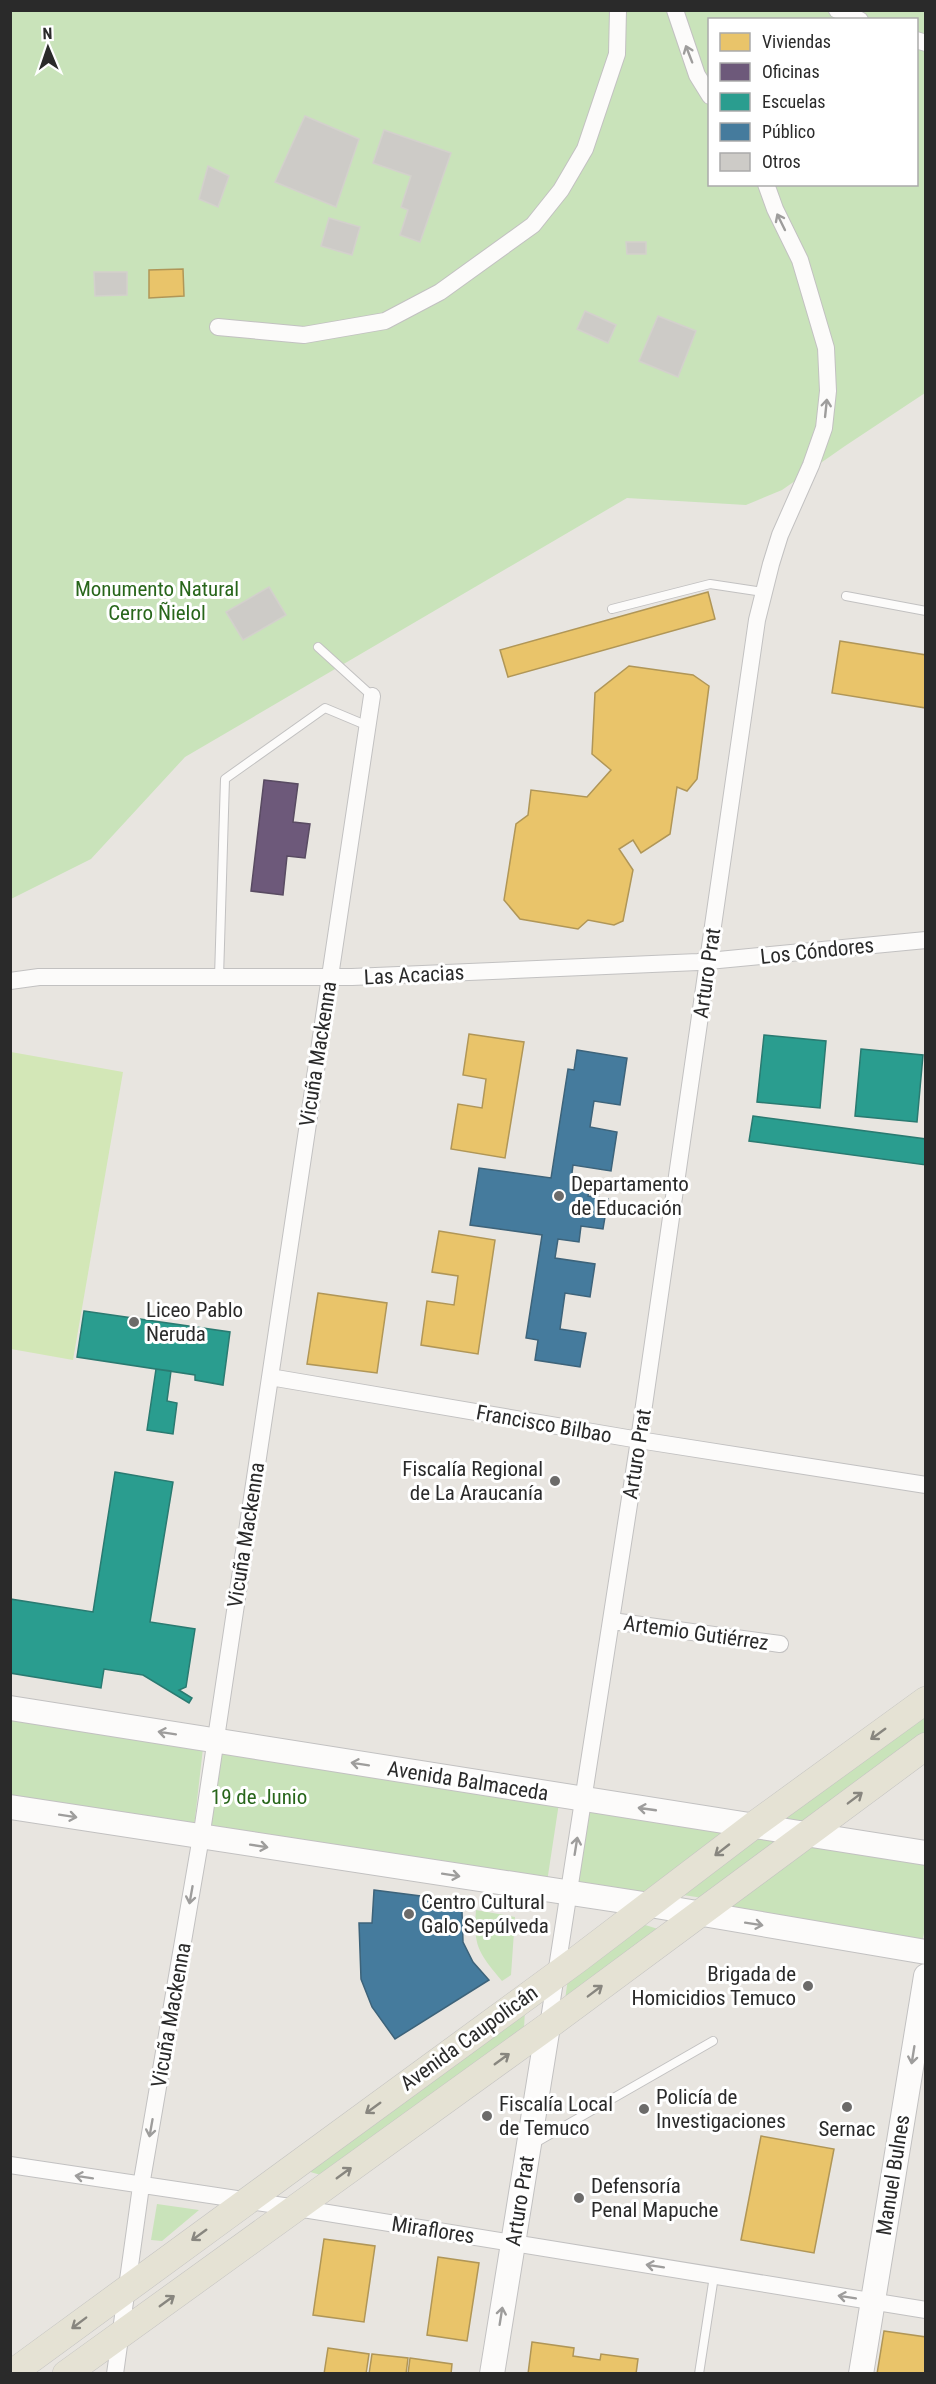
<svg xmlns="http://www.w3.org/2000/svg" width="936" height="2384" font-family="'Roboto Condensed',sans-serif">
<rect width="100%" height="100%" fill="#e8e5e0"/>
<path fill="#c9e3ba" fill-rule="evenodd" d="M 11,11 L 925,11 L 925,393 L 845,446 L 782,490 L 746,505 L 627,498 L 185,757 L 91,859 L 11,899 ZM 710,20 L 916,20 L 916,184 L 710,184 Z
M 925,1707 L 925,1738 L 807,1827 L 770,1821 Z
M 10,1717 L 203,1748 L 194,1827 L 11,1798 Z
M 221,1748 L 559,1803 L 547,1882 L 209,1827 Z
M 590,1808 L 733,1831 L 648,1897 L 577,1886 Z
M 758,1838 L 781,1841 L 703,1898 L 683,1895 Z
M 810,1840 L 925,1863 L 926,1924 L 922,1942 L 712,1911 Z
M 476,1910 L 515,1917 L 511,1975 L 502,1981 C 479,1953 473,1947 476,1910 Z
M 642,1924 L 658,1929 L 565,2000 L 568,1978 Z
M 525,2009 L 524,2029 L 324,2176 L 307,2171 Z
M 157,2204 L 199,2210 L 162,2241 L 151,2240 Z"/>
<path fill="#d3e7b7" d="M 11,1052 L 123,1072 L 73,1360 L 11,1349 Z"/>
<path fill="#e9c46a" stroke="#b09657" stroke-width="1.5" d="M 183,269 L 184,296 L 149,298 L 149,270 Z
M 708,592 L 715,619 L 508,677 L 500,650 Z
M 840,641 L 926,655 L 926,708 L 832,693 Z
M 629,666 L 693,675 L 709,686 L 697,779 L 687,791 L 677,787 L 670,834 L 641,853 L 633,840 L 619,849 L 633,870 L 623,921 L 614,925 L 588,920 L 578,929 L 520,919 L 504,900 L 516,824 L 528,815 L 531,790 L 587,797 L 611,770 L 592,754 L 595,693 Z
M 469,1034 L 524,1042 L 505,1158 L 451,1149 L 458,1104 L 482,1108 L 486,1079 L 463,1075 Z
M 439,1231 L 495,1240 L 478,1354 L 421,1345 L 427,1301 L 454,1305 L 458,1276 L 432,1272 Z
M 318,1293 L 387,1303 L 377,1373 L 307,1364 Z
M 761,2136 L 834,2149 L 814,2253 L 741,2240 Z
M 324,2239 L 375,2246 L 364,2322 L 313,2315 Z
M 438,2257 L 479,2263 L 467,2341 L 427,2335 Z
M 884,2331 L 926,2337 L 926,2374 L 877,2374 Z
M 532,2342 L 574,2348 L 573,2356 L 600,2360 L 601,2354 L 638,2359 L 636,2374 L 528,2374 Z
M 328,2348 L 369,2354 L 366,2374 L 324,2374 Z
M 372,2354 L 408,2358 L 406,2374 L 369,2374 Z
M 410,2358 L 452,2364 L 451,2374 L 408,2374 Z"/>
<path fill="#6d597a" stroke="#594b62" stroke-width="1.5" d="M 264,780 L 298,784 L 293,822 L 310,824 L 305,858 L 287,856 L 283,895 L 251,891 Z"/>
<path fill="#2a9d8f" stroke="#2a7a71" stroke-width="1.5" d="M 764,1035 L 826,1041 L 820,1108 L 757,1102 Z
M 861,1049 L 923,1055 L 917,1122 L 855,1116 Z
M 753,1116 L 926,1139 L 926,1165 L 749,1141 Z
M 84,1311 L 230,1332 L 223,1385 L 195,1380 L 195,1375 L 77,1357 Z
M 156,1369 L 171,1371 L 167,1401 L 177,1403 L 173,1434 L 147,1430 Z
M 115,1472 L 173,1482 L 150,1622 L 195,1629 L 186,1687 L 179,1690 L 192,1698 L 189,1703 L 143,1675 L 104,1669 L 101,1688 L 10,1673 L 10,1599 L 93,1612 Z"/>
<path fill="#457b9d" stroke="#3d637a" stroke-width="1.5" d="M 577,1050 L 627,1058 L 620,1105 L 594,1101 L 590,1127 L 617,1132 L 611,1171 L 573,1165 L 571,1181 L 590,1183 L 588,1196 L 608,1199 L 603,1229 L 581,1226 L 579,1242 L 558,1239 L 555,1258 L 595,1264 L 590,1297 L 565,1293 L 560,1329 L 586,1333 L 580,1367 L 535,1360 L 538,1340 L 526,1338 L 542,1235 L 470,1225 L 479,1168 L 551,1178 L 568,1069 L 574,1070 Z
M 374,1890 L 444,1899 L 443,1909 L 462,1911 L 463,1942 L 473,1962 L 489,1980 L 395,2039 L 372,2007 L 361,1979 L 359,1923 L 372,1923 Z"/>
<path fill="#cdcbc7" stroke="#d3d1cc" stroke-width="1.5" d="M 305,116 L 359,139 L 336,207 L 275,182 Z
M 384,130 L 451,153 L 420,242 L 400,235 L 408,210 L 401,207 L 411,176 L 373,163 Z
M 208,166 L 229,176 L 218,207 L 199,199 Z
M 329,218 L 360,227 L 352,255 L 321,246 Z
M 626,242 L 646,242 L 646,254 L 627,254 Z
M 94,272 L 127,272 L 127,295 L 95,296 Z
M 585,311 L 616,325 L 608,343 L 577,329 Z
M 658,316 L 696,331 L 678,377 L 639,361 Z
M 269,587 L 286,615 L 243,640 L 226,612 Z"/>
<g fill="none" stroke-linecap="round" stroke-linejoin="round">
<defs>
<path id="lane" d="M 846,596 L 926,611
M 612,609 L 710,584 L 763,592
M 318,647 L 372,696
M 219,977 L 225,779 L 325,708 L 368,726
M 535,2143 L 713,2041
M 699,2374 L 714,2276"/>
<path id="street" d="M 675,10 L 697,75 L 710,96
M 837,10 L 860,20
M 916,40 L 926,43
M 218,327 L 304,335 L 385,321 L 440,292 L 533,225 L 561,190 L 585,149 L 617,54 L 618,10
M 10,981 L 39,977 L 352,977 L 698,962 L 926,940
M 270,1377 L 639,1440 L 926,1485
M 612,1621 L 780,1644
M 548,2026 L 639,1440 L 757,620 L 771,564 L 780,535 L 811,465 L 824,428 L 828,391 L 826,348 L 800,260 L 775,209 L 766,184
M 10,2165 L 297,2208 L 926,2310
M 115,2374 L 141,2186 L 203,1825 L 372,696"/>
<path id="secondary" d="M 10,1708 L 926,1853
M 10,1807 L 650,1905 L 926,1952
M 492,2374 L 548,2026
M 861,2374 L 926,1976"/>
<path id="primary" d="M 11,2374 L 578,1959 L 754,1825 L 926,1700
M 66,2374 L 548,2026 L 926,1746"/>
</defs>
<use href="#lane" stroke="#c2c1c1" stroke-width="10"/>
<use href="#street" stroke="#c2c1c1" stroke-width="18"/>
<use href="#secondary" stroke="#c2c1c1" stroke-width="26"/>
<use href="#primary" stroke="#c4c3c1" stroke-width="28"/>
<use href="#lane" stroke="#fcfbfa" stroke-width="8"/>
<use href="#street" stroke="#fcfbfa" stroke-width="16"/>
<use href="#secondary" stroke="#fcfbfa" stroke-width="24"/>
<use href="#primary" stroke="#e5e2d4" stroke-width="27"/>
</g>
<defs><path id="oneway-shaft" d="M-6 0H5M1.5-3L5.5 0L1.5 3" fill="none" stroke-width="1.6" stroke-linecap="round" stroke-linejoin="round" transform="scale(1.5)"/></defs>
<g stroke="#9e9d9c">
<use href="#oneway-shaft" transform="translate(689 54) rotate(-111)"/>
<use href="#oneway-shaft" transform="translate(781 222) rotate(-116)"/>
<use href="#oneway-shaft" transform="translate(826 408) rotate(-84)"/>
<use href="#oneway-shaft" transform="translate(167 1733) rotate(-171)"/>
<use href="#oneway-shaft" transform="translate(360 1764) rotate(-171)"/>
<use href="#oneway-shaft" transform="translate(647 1809) rotate(-172)"/>
<use href="#oneway-shaft" transform="translate(68 1816) rotate(9)"/>
<use href="#oneway-shaft" transform="translate(259 1846) rotate(9)"/>
<use href="#oneway-shaft" transform="translate(576 1846) rotate(-81)"/>
<use href="#oneway-shaft" transform="translate(451 1875) rotate(9)"/>
<use href="#oneway-shaft" transform="translate(191 1895) rotate(100)"/>
<use href="#oneway-shaft" transform="translate(754 1924) rotate(9)"/>
<use href="#oneway-shaft" transform="translate(913 2055) rotate(99)"/>
<use href="#oneway-shaft" transform="translate(151 2128) rotate(100)"/>
<use href="#oneway-shaft" transform="translate(84 2177) rotate(-171)"/>
<use href="#oneway-shaft" transform="translate(655 2266) rotate(-171)"/>
<use href="#oneway-shaft" transform="translate(847 2297) rotate(-171)"/>
<use href="#oneway-shaft" transform="translate(501 2316) rotate(-81)"/>
</g>
<g stroke="#88867f">
<use href="#oneway-shaft" transform="translate(878 1734) rotate(144)"/>
<use href="#oneway-shaft" transform="translate(855 1798) rotate(-37)"/>
<use href="#oneway-shaft" transform="translate(722 1850) rotate(142)"/>
<use href="#oneway-shaft" transform="translate(595 1991) rotate(-37)"/>
<use href="#oneway-shaft" transform="translate(502 2059) rotate(-36)"/>
<use href="#oneway-shaft" transform="translate(373 2108) rotate(144)"/>
<use href="#oneway-shaft" transform="translate(344 2173) rotate(-36)"/>
<use href="#oneway-shaft" transform="translate(199 2235) rotate(144)"/>
<use href="#oneway-shaft" transform="translate(167 2301) rotate(-36)"/>
<use href="#oneway-shaft" transform="translate(79 2323) rotate(143)"/>
</g>
<g fill="#6c6b6a" stroke="#fff" stroke-width="2">
<circle cx="559" cy="1196" r="6"/>
<circle cx="134" cy="1322" r="6"/>
<circle cx="555" cy="1481" r="6"/>
<circle cx="409" cy="1914" r="6"/>
<circle cx="808" cy="1986" r="6"/>
<circle cx="847" cy="2107" r="6"/>
<circle cx="644" cy="2109" r="6"/>
<circle cx="487" cy="2116" r="6"/>
<circle cx="579" cy="2198" r="6"/>
</g>
<g text-anchor="middle" stroke-width="6" stroke-linejoin="round" paint-order="stroke">
<g font-size="21" fill="#28661b" stroke="#fff">
<text x="157" y="596">Monumento Natural<tspan x="157" dy="24">Cerro Ñielol</tspan></text>
<text x="259" y="1804">19 de Junio</text>
</g>
<g font-size="21" fill="#2a2a2a" stroke="#fff">
<text transform="translate(817 951) rotate(-6)" y="7">Los Cóndores</text>
<text transform="translate(707 973) rotate(-82)" y="7">Arturo Prat</text>
<text transform="translate(414 975) rotate(-3)" y="7">Las Acacias</text>
<text transform="translate(318 1054) rotate(-81)" y="7">Vicuña Mackenna</text>
<text transform="translate(544 1424) rotate(10)" y="7">Francisco Bilbao</text>
<text transform="translate(637 1454) rotate(-81)" y="7">Arturo Prat</text>
<text transform="translate(246 1535) rotate(-81)" y="7">Vicuña Mackenna</text>
<text transform="translate(696 1633) rotate(8)" y="7">Artemio Gutiérrez</text>
<text transform="translate(468 1781) rotate(9)" y="7">Avenida Balmaceda</text>
<text transform="translate(171 2015) rotate(-80)" y="7">Vicuña Mackenna</text>
<text transform="translate(469 2038) rotate(-36)" y="7">Avenida Caupolicán</text>
<text transform="translate(893 2175) rotate(-81)" y="7">Manuel Bulnes</text>
<text transform="translate(520 2201) rotate(-81)" y="7">Arturo Prat</text>
<text transform="translate(433 2230) rotate(9)" y="7">Miraflores</text>
</g>
<g font-size="21" fill="#2a2a2a" stroke="#fff" text-anchor="start">
<text x="571" y="1191">Departamento<tspan x="571" dy="24">de Educación</tspan></text>
<text x="146" y="1317">Liceo Pablo<tspan x="146" dy="24">Neruda</tspan></text>
<text x="543" y="1476" text-anchor="end">Fiscalía Regional<tspan x="543" dy="24">de La Araucanía</tspan></text>
<text x="421" y="1909">Centro Cultural<tspan x="421" dy="24">Galo Sepúlveda</tspan></text>
<text x="796" y="1981" text-anchor="end">Brigada de<tspan x="796" dy="24">Homicidios Temuco</tspan></text>
<text x="656" y="2104">Policía de<tspan x="656" dy="24">Investigaciones</tspan></text>
<text x="499" y="2111">Fiscalía Local<tspan x="499" dy="24">de Temuco</tspan></text>
<text x="847" y="2136" text-anchor="middle">Sernac</text>
<text x="591" y="2193">Defensoría<tspan x="591" dy="24">Penal Mapuche</tspan></text>
</g>
</g>
<rect width="936" height="2384" fill="none" stroke="#2a2a2a" stroke-width="24"/>
<rect x="708" y="18" width="210" height="168" fill="#ffffff" stroke="#aaaaaa" stroke-width="1.5"/>
<rect x="720" y="33" width="30" height="18" fill="#e9c46a" stroke="#aaaaaa" stroke-width="1.5"/>
<text x="762" y="48" font-size="18" fill="#2a2a2a">Viviendas</text>
<rect x="720" y="63" width="30" height="18" fill="#6d597a" stroke="#aaaaaa" stroke-width="1.5"/>
<text x="762" y="78" font-size="18" fill="#2a2a2a">Oficinas</text>
<rect x="720" y="93" width="30" height="18" fill="#2a9d8f" stroke="#aaaaaa" stroke-width="1.5"/>
<text x="762" y="108" font-size="18" fill="#2a2a2a">Escuelas</text>
<rect x="720" y="123" width="30" height="18" fill="#457b9d" stroke="#aaaaaa" stroke-width="1.5"/>
<text x="762" y="138" font-size="18" fill="#2a2a2a">Público</text>
<rect x="720" y="153" width="30" height="18" fill="#cdcbc7" stroke="#aaaaaa" stroke-width="1.5"/>
<text x="762" y="168" font-size="18" fill="#2a2a2a">Otros</text>
<g transform="translate(48 48) rotate(358)" stroke="#ffffff" stroke-width="4.5" paint-order="stroke">
<path d="M0-4.5L10 22L0 15L-10 22Z" fill="#2a2a2a"/>
<text y="-9" font-size="16" font-weight="bold" text-anchor="middle" fill="#2a2a2a">N</text>
</g>
</svg>
